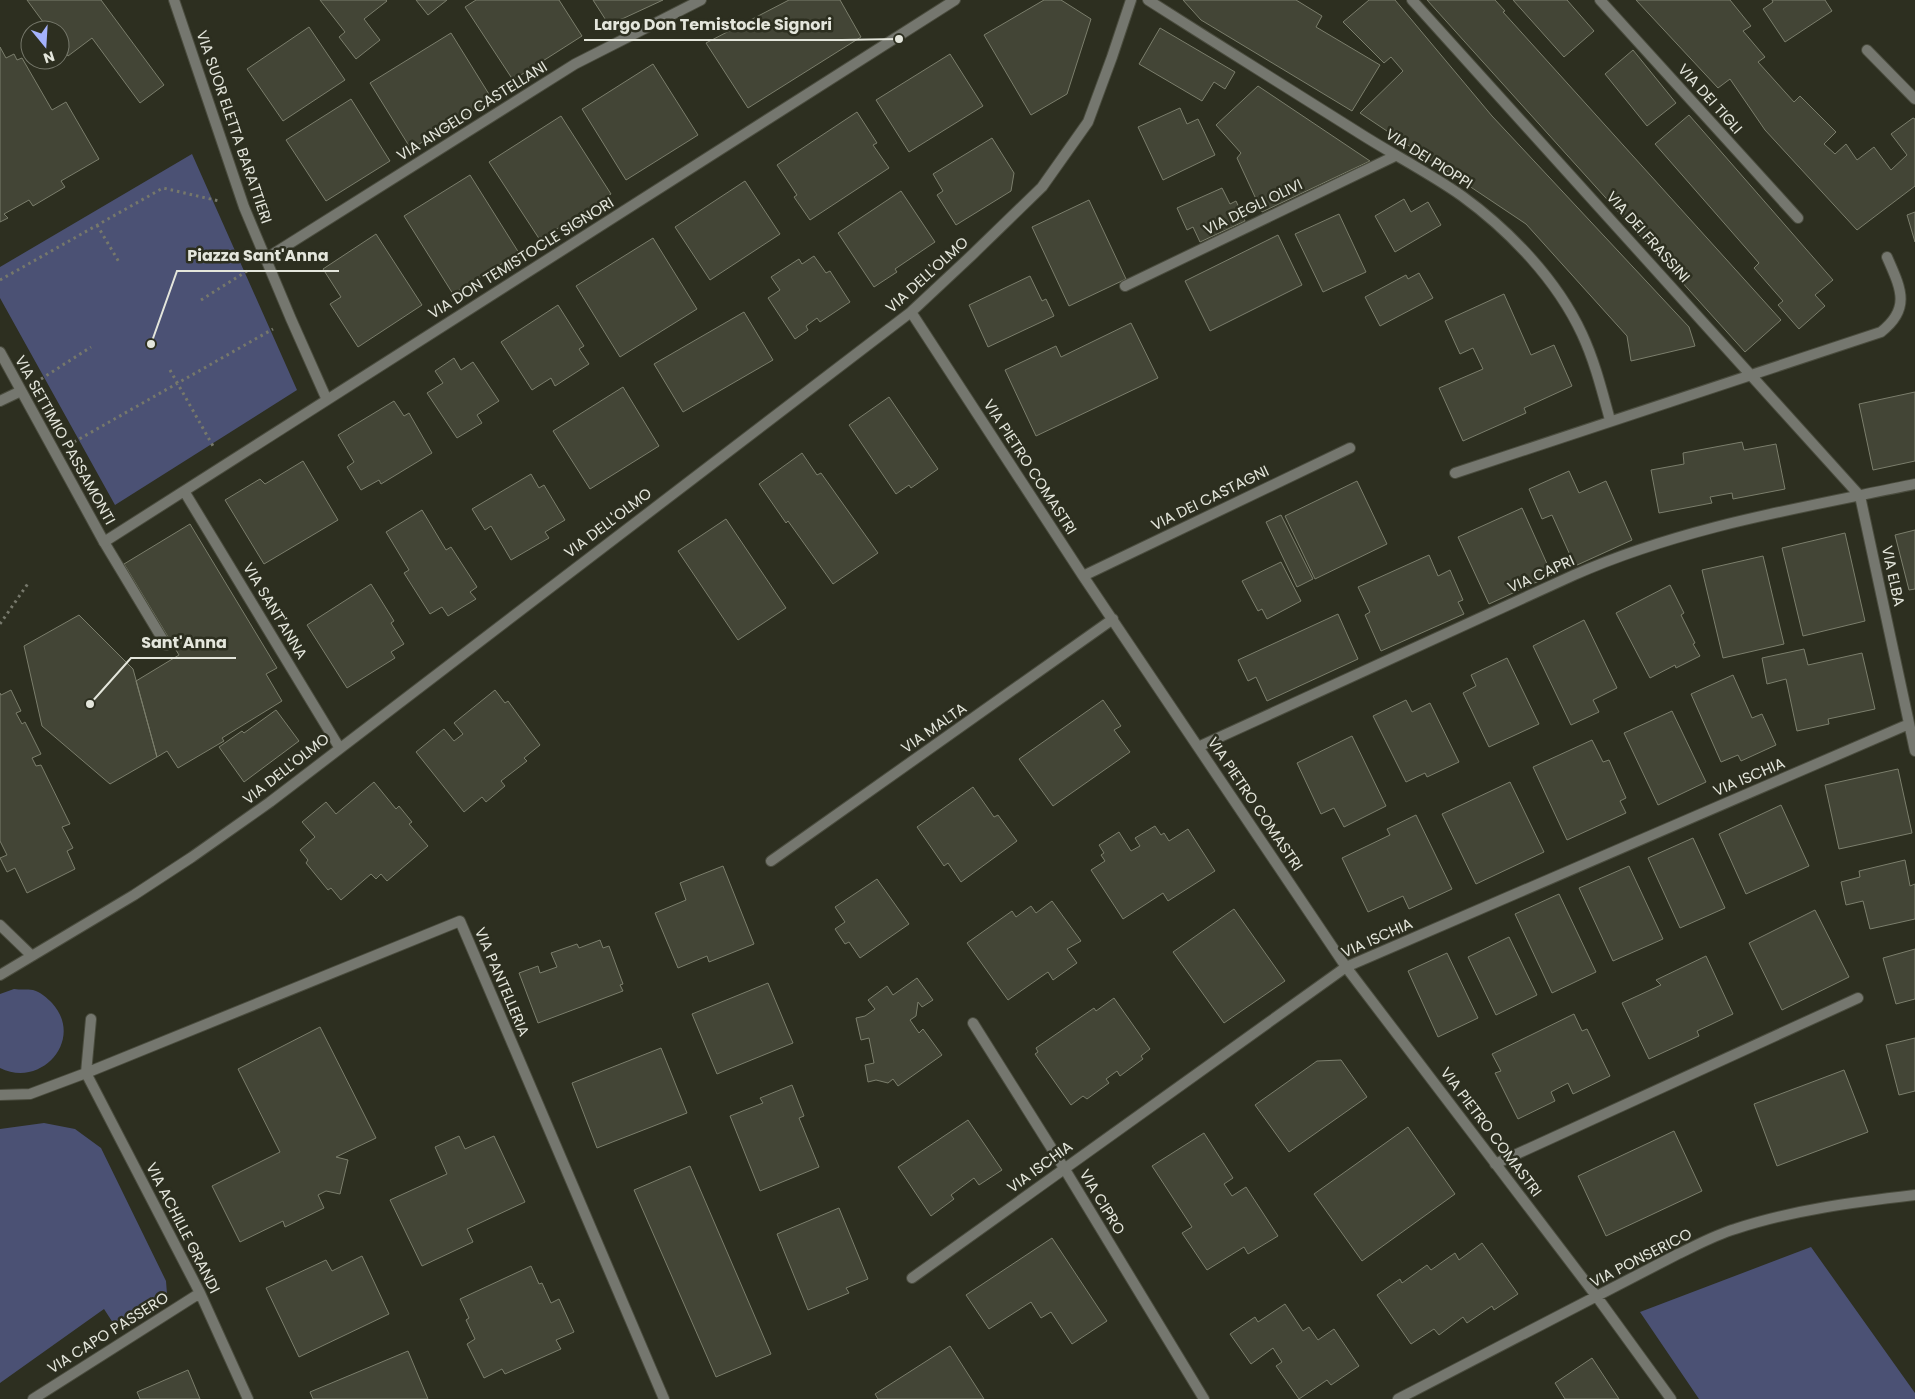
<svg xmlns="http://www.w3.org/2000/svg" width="1915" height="1399" font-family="Poppins,sans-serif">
<rect width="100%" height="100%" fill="#2d2f20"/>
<path fill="#4b5174" d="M 192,154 L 297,390 L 115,505 L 0,298 L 0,267 Z
M 14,989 C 20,990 27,989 33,990 C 41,992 47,998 52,1003 C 85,1039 42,1089 0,1068 L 0,994 Z
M 44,1123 L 75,1129 L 101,1148 L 166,1281 L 167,1294 L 117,1329 L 104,1309 L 0,1383 L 0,1129 Z
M 1811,1247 L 1915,1393 L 1915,1399 L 1699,1399 L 1640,1312 Z"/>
<path fill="#434536" stroke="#7b7e6c" d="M 27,0 L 101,0 L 164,85 L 140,103 L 92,38 L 68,56 L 60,45 L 60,30 L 49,30 Z
M 320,0 L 386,0 L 387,1 L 364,19 L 380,40 L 356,59 L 339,37 L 345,32 Z
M 416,0 L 447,0 L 428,15 Z
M 476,0 L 559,0 L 582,36 L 513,80 L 465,7 Z
M 593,0 L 663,0 L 609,25 Z
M 789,0 L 840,0 L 861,37 L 748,108 L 706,43 Z
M 1044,0 L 1061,0 L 1091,19 L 1067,94 L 1031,115 L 984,35 Z
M 1183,0 L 1296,0 L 1322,16 L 1316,27 L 1380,65 L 1352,111 L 1201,20 Z
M 1369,0 L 1395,0 L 1492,116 L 1689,327 L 1695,346 L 1631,361 L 1627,336 L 1526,224 L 1360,113 L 1403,71 L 1391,57 L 1384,63 L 1343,22 Z
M 1427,0 L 1495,0 L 1505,11 L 1503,12 L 1781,320 L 1745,352 Z
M 1513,0 L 1567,0 L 1594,31 L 1564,57 Z
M 1636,0 L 1730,0 L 1751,26 L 1743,31 L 1765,57 L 1758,62 L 1794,102 L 1800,96 L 1836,132 L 1824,144 L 1835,154 L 1846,144 L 1857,160 L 1874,147 L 1891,170 L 1907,155 L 1891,134 L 1913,118 L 1915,119 L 1915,186 L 1857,230 L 1765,130 L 1730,79 L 1718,88 Z
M 1772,0 L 1825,0 L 1832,11 L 1785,42 L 1763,9 L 1773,2 Z
M 309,27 L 345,80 L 283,121 L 247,69 Z
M 1160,28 L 1235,72 L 1225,89 L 1214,82 L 1202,101 L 1139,64 Z
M 451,33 L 492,99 L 411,149 L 370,83 Z
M 0,47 L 6,58 L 14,54 L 17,60 L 22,58 L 52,110 L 66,102 L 99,159 L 61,181 L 65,187 L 33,206 L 29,200 L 4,214 L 8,218 L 0,222 Z
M 1633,50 L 1676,103 L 1647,126 L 1605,74 Z
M 950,54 L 983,106 L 909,152 L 876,100 Z
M 653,64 L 698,135 L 626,180 L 582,109 Z
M 1258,86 L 1370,161 L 1262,212 L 1237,158 L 1241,153 L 1216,125 Z
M 351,99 L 390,161 L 326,201 L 286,140 Z
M 1180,108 L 1187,124 L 1198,119 L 1215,155 L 1163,180 L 1138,127 Z
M 857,112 L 877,143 L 873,145 L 889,168 L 810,220 L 794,197 L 797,195 L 777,165 Z
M 1689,115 L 1833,280 L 1815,295 L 1825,306 L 1799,329 L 1778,305 L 1783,301 L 1754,268 L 1759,263 L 1655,144 Z
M 561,116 L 611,194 L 540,240 L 489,162 Z
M 992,138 L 1014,173 L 1011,191 L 956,225 L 937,195 L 943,191 L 933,174 Z
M 470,175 L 519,253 L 453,294 L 404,216 Z
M 745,181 L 780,234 L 710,280 L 675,227 Z
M 1222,188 L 1230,204 L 1236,201 L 1245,221 L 1200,242 L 1193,227 L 1187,230 L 1177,208 Z
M 901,191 L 935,242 L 895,269 L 897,272 L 874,287 L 838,233 Z
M 1404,199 L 1411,212 L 1428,202 L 1441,225 L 1395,252 L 1375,216 Z
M 1089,200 L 1126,279 L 1069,306 L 1032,227 Z
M 1915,212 L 1915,242 L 1907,215 Z
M 1339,214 L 1366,272 L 1323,292 L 1295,234 Z
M 376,234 L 422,305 L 358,347 L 330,304 L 341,297 L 323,269 Z
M 1278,235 L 1302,285 L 1210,331 L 1185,281 Z
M 653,238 L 697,309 L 620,357 L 576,286 Z
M 814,256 L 826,273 L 830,271 L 850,302 L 820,322 L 817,318 L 806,326 L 808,330 L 795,339 L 768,298 L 780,290 L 771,277 L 799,259 L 802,264 Z
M 1419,273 L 1433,298 L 1380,326 L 1365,297 L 1406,275 L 1408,279 Z
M 1030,276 L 1042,301 L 1046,299 L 1054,316 L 988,347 L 969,305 Z
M 1504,294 L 1531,355 L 1554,345 L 1572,386 L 1524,408 L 1526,413 L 1463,441 L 1439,388 L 1483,369 L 1473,348 L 1460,354 L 1445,321 Z
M 558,305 L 584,346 L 579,349 L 589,364 L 555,386 L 551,378 L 532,390 L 501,342 Z
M 744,312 L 773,360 L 683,412 L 654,364 Z
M 1131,323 L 1158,378 L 1036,436 L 1005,370 L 1056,346 L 1061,357 Z
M 454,358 L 461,370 L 473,362 L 499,401 L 477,415 L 482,423 L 457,438 L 427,393 L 443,383 L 435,371 Z
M 623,387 L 659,446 L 590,489 L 553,431 Z
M 1915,392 L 1915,461 L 1873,470 L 1859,404 Z
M 889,397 L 938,469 L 911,488 L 909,485 L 896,494 L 849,425 Z
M 394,401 L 404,416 L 409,413 L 432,453 L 381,484 L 379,480 L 361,490 L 347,467 L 354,462 L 338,435 Z
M 1742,442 L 1744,450 L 1776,444 L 1785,489 L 1733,499 L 1732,493 L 1710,497 L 1712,503 L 1659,513 L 1651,470 L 1684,464 L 1683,453 Z
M 802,453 L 817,475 L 821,473 L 878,553 L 833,584 L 788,521 L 786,523 L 759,484 Z
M 303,461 L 338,520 L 264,564 L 225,500 L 260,479 L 265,484 Z
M 1569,471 L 1579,493 L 1606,481 L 1632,540 L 1575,566 L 1552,515 L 1542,519 L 1529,489 Z
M 531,474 L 539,488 L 544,485 L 565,520 L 545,532 L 549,538 L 511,560 L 491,526 L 485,530 L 472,509 Z
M 1357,481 L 1387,544 L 1315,579 L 1285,516 Z
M 1522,508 L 1552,575 L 1489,604 L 1458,537 Z
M 422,510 L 446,550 L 451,547 L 477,587 L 470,592 L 476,599 L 448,616 L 442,607 L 430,614 L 404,573 L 409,570 L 386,532 Z
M 1281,515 L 1313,579 L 1297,587 L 1266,522 Z
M 726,519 L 786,608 L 738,640 L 678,551 Z
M 190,524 L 277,668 L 266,674 L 282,701 L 222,738 L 224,741 L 178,768 L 167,751 L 157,757 L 136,681 L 179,655 L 124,564 Z
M 1915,530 L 1915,589 L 1909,590 L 1895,535 Z
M 1845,533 L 1865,621 L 1803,636 L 1782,548 Z
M 1429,555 L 1438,576 L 1450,570 L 1463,600 L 1458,602 L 1464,614 L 1381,651 L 1365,615 L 1370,612 L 1358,587 Z
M 1763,556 L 1784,644 L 1723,658 L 1702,570 Z
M 1281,562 L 1301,601 L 1267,619 L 1262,609 L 1258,611 L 1242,581 Z
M 371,584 L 394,621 L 391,623 L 404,644 L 391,652 L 395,658 L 347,688 L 307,625 Z
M 1670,585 L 1684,613 L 1681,615 L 1695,643 L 1693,644 L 1700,656 L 1676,668 L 1675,665 L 1650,678 L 1616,613 Z
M 1338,614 L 1358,659 L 1267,701 L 1256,677 L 1248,681 L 1238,660 Z
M 79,615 L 133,669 L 157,757 L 110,784 L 42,726 L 24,646 Z
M 1584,620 L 1617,688 L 1593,700 L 1599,712 L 1571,725 L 1533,646 Z
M 1804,649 L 1808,665 L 1862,653 L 1875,709 L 1828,719 L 1829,724 L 1797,731 L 1786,679 L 1767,684 L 1762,658 Z
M 1507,658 L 1539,724 L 1489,747 L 1463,693 L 1476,686 L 1471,675 Z
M 1733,675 L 1752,718 L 1762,714 L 1776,745 L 1741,761 L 1738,755 L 1721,762 L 1691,694 Z
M 11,690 L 21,711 L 16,713 L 22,724 L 25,722 L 41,754 L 32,758 L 36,766 L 41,765 L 70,824 L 62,827 L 73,848 L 67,851 L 75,869 L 27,893 L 15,868 L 7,872 L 0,858 L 7,855 L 0,841 L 0,693 L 1,695 Z
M 495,690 L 505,703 L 508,701 L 540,745 L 524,758 L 527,761 L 501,781 L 505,786 L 486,802 L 482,797 L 464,812 L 416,752 L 444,729 L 454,741 L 463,734 L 454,723 Z
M 1103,700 L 1121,726 L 1114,730 L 1130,752 L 1053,806 L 1019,759 Z
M 1406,700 L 1412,712 L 1430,703 L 1459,762 L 1427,777 L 1425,773 L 1406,782 L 1373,716 Z
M 276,710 L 299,741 L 244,782 L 219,747 L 242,731 L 244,733 Z
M 1672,711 L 1706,782 L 1658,805 L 1624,733 Z
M 1352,736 L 1386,806 L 1344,827 L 1334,808 L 1321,814 L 1297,763 Z
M 1592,740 L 1603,762 L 1609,760 L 1626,798 L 1620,801 L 1626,813 L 1567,840 L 1533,767 Z
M 1898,769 L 1912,833 L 1839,849 L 1825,785 Z
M 374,782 L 396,809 L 399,806 L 412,822 L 409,824 L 428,846 L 387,881 L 381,874 L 376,879 L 371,874 L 341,900 L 331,888 L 328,890 L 306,863 L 308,860 L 300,850 L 315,837 L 302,822 L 326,802 L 336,814 Z
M 1510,782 L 1544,852 L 1476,884 L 1442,814 Z
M 973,787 L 994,817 L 998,815 L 1017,841 L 961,882 L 948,863 L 944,866 L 917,827 Z
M 1781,805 L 1809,866 L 1746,894 L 1719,834 Z
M 1416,815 L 1452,889 L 1409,909 L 1403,896 L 1368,912 L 1342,858 L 1390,835 L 1387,829 Z
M 1155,826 L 1161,835 L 1164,833 L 1169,841 L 1188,829 L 1215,871 L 1168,901 L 1163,893 L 1123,919 L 1091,870 L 1105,861 L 1101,855 L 1104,853 L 1099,845 L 1119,832 L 1131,851 L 1140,846 L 1135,838 Z
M 1693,838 L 1725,908 L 1680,928 L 1648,858 Z
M 1905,860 L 1910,886 L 1915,884 L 1915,919 L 1870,929 L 1863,901 L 1846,905 L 1841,882 L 1860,877 L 1859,871 Z
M 723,866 L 754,944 L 709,962 L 707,956 L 678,968 L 655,913 L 686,900 L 680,883 Z
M 1629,866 L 1663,939 L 1613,961 L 1579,888 Z
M 877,879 L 909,924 L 860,958 L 849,942 L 845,944 L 835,929 L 845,922 L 835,907 Z
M 1559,894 L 1596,972 L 1552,993 L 1515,914 Z
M 1052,901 L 1081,941 L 1067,949 L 1077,963 L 1053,980 L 1048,972 L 1008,1000 L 967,943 L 1012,911 L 1016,917 L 1031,906 L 1036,913 Z
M 1234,909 L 1285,981 L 1224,1023 L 1173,952 Z
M 1815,910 L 1849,977 L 1782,1010 L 1749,943 Z
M 1509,937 L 1537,995 L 1496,1015 L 1468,957 Z
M 600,940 L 603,948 L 609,946 L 623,984 L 620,985 L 623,991 L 538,1023 L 519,973 L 538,966 L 540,973 L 557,967 L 551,953 L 577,944 L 579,948 Z
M 1915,949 L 1915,999 L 1896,1004 L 1883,958 Z
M 1447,953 L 1478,1018 L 1438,1037 L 1408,971 Z
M 1706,956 L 1733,1014 L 1697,1031 L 1699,1036 L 1649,1059 L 1622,1003 L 1661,985 L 1656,980 Z
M 917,978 L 933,1000 L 922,1007 L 918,1002 L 916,1016 L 910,1020 L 919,1033 L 923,1029 L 942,1055 L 898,1086 L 893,1079 L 888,1083 L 876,1080 L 868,1082 L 865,1065 L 874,1063 L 869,1038 L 861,1040 L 856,1018 L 865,1016 L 875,1009 L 868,1000 L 887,986 L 893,995 Z
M 768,983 L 793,1043 L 717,1074 L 692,1014 Z
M 1114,998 L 1150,1049 L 1141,1056 L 1143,1059 L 1120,1076 L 1117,1071 L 1106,1079 L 1109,1083 L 1087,1099 L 1083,1096 L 1071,1105 L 1035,1054 L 1038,1052 L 1036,1048 L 1094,1008 L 1096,1011 Z
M 1574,1014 L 1582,1031 L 1587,1029 L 1610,1076 L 1573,1094 L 1568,1083 L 1551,1092 L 1555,1101 L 1518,1119 L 1495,1073 L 1501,1071 L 1492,1054 Z
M 320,1027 L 376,1138 L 336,1157 L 348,1160 L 340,1194 L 326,1191 L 318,1195 L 324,1208 L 285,1227 L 283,1221 L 240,1242 L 212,1186 L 280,1152 L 238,1069 Z
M 1915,1038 L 1915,1091 L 1899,1095 L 1886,1045 Z
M 661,1048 L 687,1113 L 597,1148 L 572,1083 Z
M 1341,1060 L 1367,1097 L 1289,1152 L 1255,1105 L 1317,1061 Z
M 1844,1070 L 1868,1132 L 1777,1166 L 1754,1104 Z
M 792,1085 L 804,1116 L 799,1118 L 819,1167 L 760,1191 L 730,1116 L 763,1103 L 760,1098 Z
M 968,1120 L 1002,1170 L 979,1185 L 974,1178 L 951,1195 L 954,1199 L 931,1216 L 898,1167 Z
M 1408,1127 L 1455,1194 L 1362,1261 L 1314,1194 Z
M 1674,1131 L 1702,1191 L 1606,1236 L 1578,1176 Z
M 1204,1133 L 1233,1178 L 1224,1184 L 1232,1196 L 1246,1187 L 1278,1236 L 1248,1254 L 1244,1247 L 1207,1270 L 1182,1233 L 1192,1227 L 1152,1166 Z
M 459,1136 L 465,1149 L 494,1136 L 525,1202 L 467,1229 L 473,1242 L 422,1266 L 390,1200 L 447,1174 L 435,1147 Z
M 690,1166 L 771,1354 L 716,1377 L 634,1190 Z
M 839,1208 L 868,1279 L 846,1288 L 849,1293 L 808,1310 L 777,1234 Z
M 1052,1238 L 1107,1321 L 1072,1344 L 1051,1312 L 1041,1318 L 1031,1302 L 989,1329 L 966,1295 Z
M 1482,1243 L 1518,1294 L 1494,1310 L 1492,1306 L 1467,1323 L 1463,1317 L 1439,1335 L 1434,1329 L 1411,1344 L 1377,1295 L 1400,1279 L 1402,1283 L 1427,1265 L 1431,1270 L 1455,1253 L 1459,1260 Z
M 362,1256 L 389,1314 L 299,1357 L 266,1288 L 326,1260 L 332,1271 Z
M 531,1266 L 539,1284 L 542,1283 L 551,1303 L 559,1299 L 574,1332 L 556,1340 L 561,1349 L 505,1374 L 502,1369 L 484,1378 L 467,1344 L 475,1339 L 466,1320 L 469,1318 L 460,1299 Z
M 1285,1304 L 1303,1331 L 1309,1327 L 1318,1340 L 1334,1329 L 1359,1366 L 1331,1385 L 1327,1380 L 1299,1399 L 1276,1366 L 1282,1362 L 1273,1348 L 1251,1364 L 1230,1334 L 1255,1317 L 1258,1322 Z
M 950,1346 L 984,1399 L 878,1399 L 875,1394 Z
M 408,1351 L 428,1399 L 313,1399 L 310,1392 Z
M 1592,1358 L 1619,1399 L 1565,1399 L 1555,1383 Z
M 188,1370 L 200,1399 L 140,1399 L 137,1392 Z"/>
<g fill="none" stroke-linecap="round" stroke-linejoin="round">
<defs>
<path id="service" d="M 104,542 L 166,645"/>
<path id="minor" d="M 174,0 L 244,207 L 291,319 L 327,400
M 1148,0 C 1217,44 1286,87 1356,131 C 1390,153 1428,172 1462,196 C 1510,231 1557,280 1582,334 C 1595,362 1602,391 1610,420
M 1412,0 L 1860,496 L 1915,751
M 1600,0 L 1798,218
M 1867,50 L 1915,99
M 265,259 L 575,64 L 701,0
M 1125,286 L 1395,156
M 911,312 L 1083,576 L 1346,967 L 1597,1297 L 1671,1399
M 0,352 L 104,542 L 955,0
M 0,401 L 21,391
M 1455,473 L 1881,332 C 1912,308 1900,287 1887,257
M 184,491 L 339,747
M 1083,576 L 1350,448
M 1198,747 L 1574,575 C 1682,527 1800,508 1915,484
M 771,861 L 1113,619
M 0,925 L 32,956
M 0,975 L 134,895 L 192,857 L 270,802 L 911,312 L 973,254 L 1042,187 L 1088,122 L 1112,57 L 1131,0
M 973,1023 L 1064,1168 L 1204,1399
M 86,1073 L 200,1293 L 248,1399
M 86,1073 L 91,1019
M 0,1095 L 30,1094 L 86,1073 L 460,921 L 664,1399
M 1495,1164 L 1858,998
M 912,1278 L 1346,967 L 1909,724
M 33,1399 L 200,1293
M 1398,1399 L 1678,1254 C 1697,1245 1715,1235 1735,1229 C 1792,1210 1855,1202 1915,1195"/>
</defs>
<use href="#service" stroke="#4a4c3e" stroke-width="12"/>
<use href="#minor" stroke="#4a4c3e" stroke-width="12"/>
<path stroke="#76786b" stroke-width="3" stroke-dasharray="2.5 4" stroke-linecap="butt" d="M 97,225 L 119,262
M 0,280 L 163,188 L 219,201
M 201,300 L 247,271
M 170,370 L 213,446
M 41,379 L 91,347
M 74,442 L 273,329
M 0,624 L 29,582"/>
<use href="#service" stroke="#75776f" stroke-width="10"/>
<use href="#minor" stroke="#75776f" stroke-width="10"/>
</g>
<g text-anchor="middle" stroke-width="5" stroke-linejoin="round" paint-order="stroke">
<g font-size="15" fill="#e4e6dc" stroke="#2d2f20">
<text transform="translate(1710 99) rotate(48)" y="5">VIA DEI TIGLI</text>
<text transform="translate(472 111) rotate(-32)" y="5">VIA ANGELO CASTELLANI</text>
<text transform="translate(234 127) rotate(71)" y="5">VIA SUOR ELETTA BARATTIERI</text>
<text transform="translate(1429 159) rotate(32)" y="5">VIA DEI PIOPPI</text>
<text transform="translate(1253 207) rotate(-26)" y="5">VIA DEGLI OLIVI</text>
<text transform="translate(1648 237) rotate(48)" y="5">VIA DEI FRASSINI</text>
<text transform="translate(521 258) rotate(-32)" y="5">VIA DON TEMISTOCLE SIGNORI</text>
<text transform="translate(927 275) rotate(-42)" y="5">VIA DELL'OLMO</text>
<text transform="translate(65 440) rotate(61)" y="5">VIA SETTIMIO PASSAMONTI</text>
<text transform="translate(1030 467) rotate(57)" y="5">VIA PIETRO COMASTRI</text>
<text transform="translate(1210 498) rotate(-26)" y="5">VIA DEI CASTAGNI</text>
<text transform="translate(608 523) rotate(-37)" y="5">VIA DELL'OLMO</text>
<text transform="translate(1541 574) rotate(-24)" y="5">VIA CAPRI</text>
<text transform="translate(1893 576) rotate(78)" y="5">VIA ELBA</text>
<text transform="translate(275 611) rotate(59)" y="5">VIA SANT'ANNA</text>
<text transform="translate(934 728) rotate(-35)" y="5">VIA MALTA</text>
<text transform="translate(286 769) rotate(-38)" y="5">VIA DELL'OLMO</text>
<text transform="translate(1749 777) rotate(-23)" y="5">VIA ISCHIA</text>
<text transform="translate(1255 804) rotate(56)" y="5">VIA PIETRO COMASTRI</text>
<text transform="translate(1377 938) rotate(-24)" y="5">VIA ISCHIA</text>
<text transform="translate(502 982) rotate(67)" y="5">VIA PANTELLERIA</text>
<text transform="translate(1491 1132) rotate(53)" y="5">VIA PIETRO COMASTRI</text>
<text transform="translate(1040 1167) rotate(-36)" y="5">VIA ISCHIA</text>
<text transform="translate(1102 1202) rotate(59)" y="5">VIA CIPRO</text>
<text transform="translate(183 1228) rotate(63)" y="5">VIA ACHILLE GRANDI</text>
<text transform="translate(1641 1258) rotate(-27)" y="5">VIA PONSERICO</text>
<text transform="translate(108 1333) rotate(-32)" y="5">VIA CAPO PASSERO</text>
</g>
</g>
<path fill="none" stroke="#e4e6dc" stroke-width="2" d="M899 39L842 40H584M151 344L177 271H339M90 704L131 658H236"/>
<g fill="#e4e6dc" stroke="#2d2f20" stroke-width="2">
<circle cx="899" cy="39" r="5"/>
<circle cx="151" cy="344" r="5"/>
<circle cx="90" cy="704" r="5"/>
</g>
<g font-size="16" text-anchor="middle" font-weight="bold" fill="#e4e6dc" stroke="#2d2f20" stroke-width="5" stroke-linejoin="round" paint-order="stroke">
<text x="713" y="30">Largo Don Temistocle Signori</text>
<text x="258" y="261">Piazza Sant'Anna</text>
<text x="184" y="648">Sant'Anna</text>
</g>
<g transform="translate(45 45) rotate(162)"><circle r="24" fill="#2d2f20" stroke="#76786b"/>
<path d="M0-4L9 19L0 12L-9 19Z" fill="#a4b2fc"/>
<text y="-8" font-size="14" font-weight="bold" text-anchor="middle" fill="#e4e6dc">N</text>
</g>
</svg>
